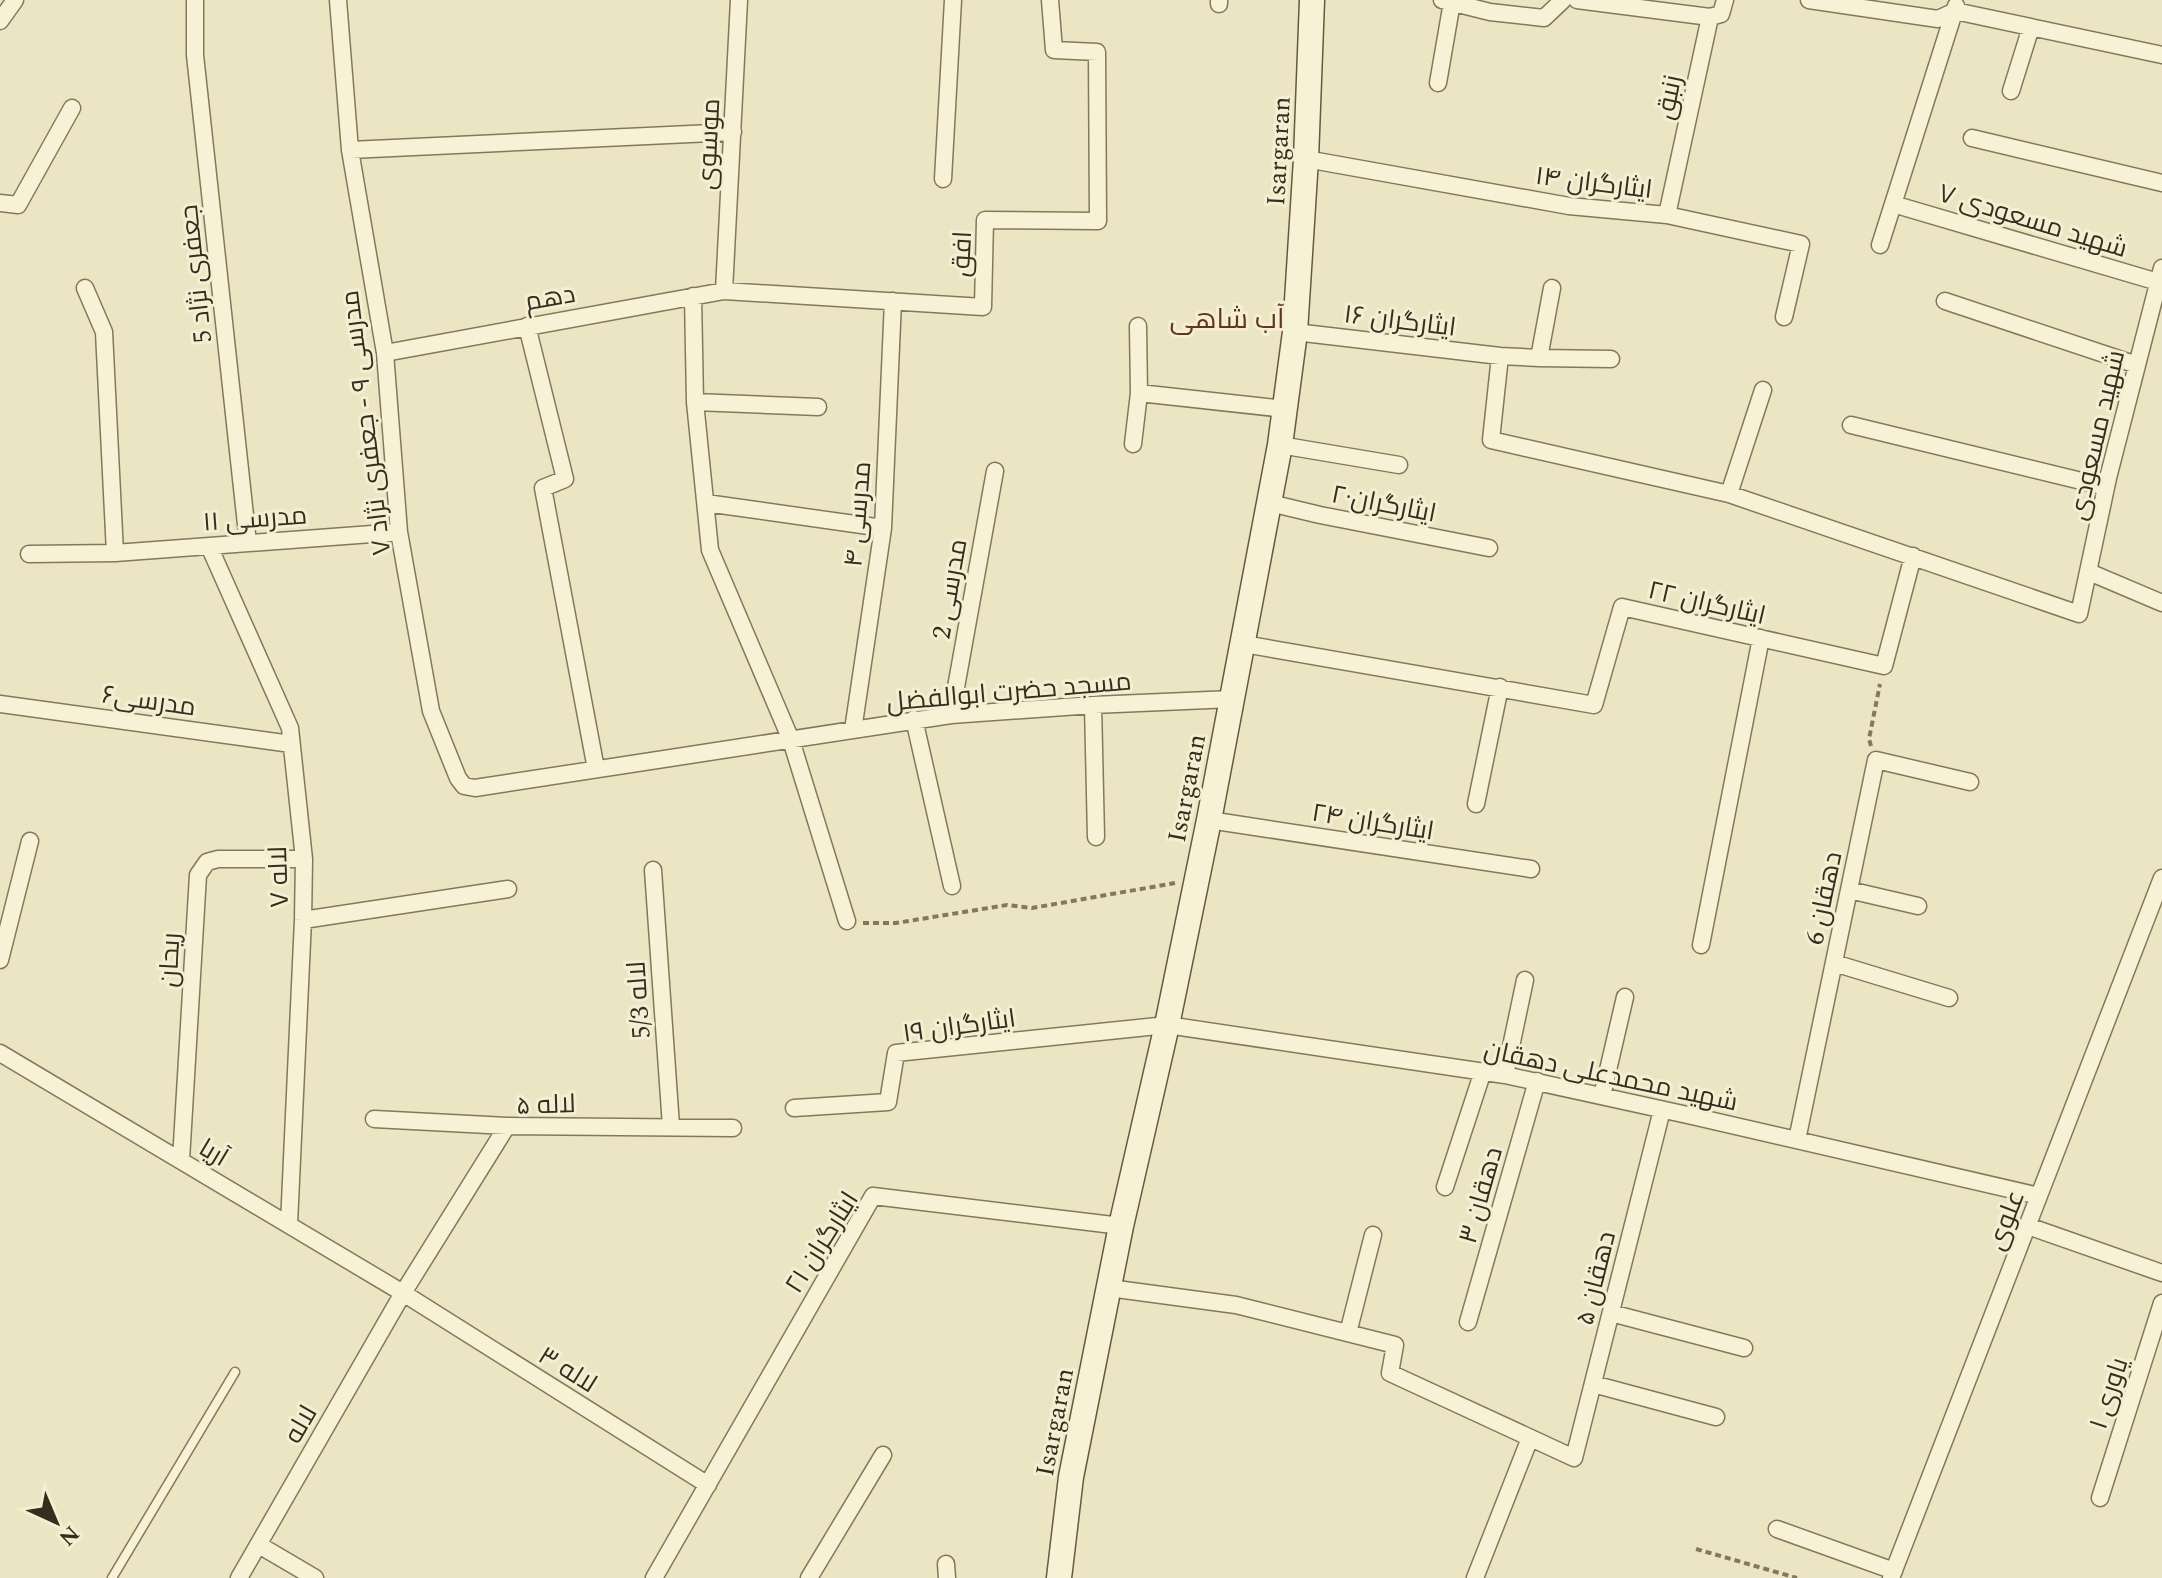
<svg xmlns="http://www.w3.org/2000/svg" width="2162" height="1578" font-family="Spectral,Cairo,serif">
<rect width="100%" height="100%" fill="#ece5c3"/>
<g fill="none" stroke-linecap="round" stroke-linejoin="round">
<defs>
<path id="service" d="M 112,1578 L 235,1372"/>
<path id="minor" d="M 195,0 L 195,55 L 248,543
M 338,0 L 350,150 L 385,353 L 399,532 L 431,711 L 458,778 L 464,786 L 475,788 L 951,715 L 1093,705 L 1232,699
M 1442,0 L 1490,12 L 1544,18 L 1563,0
M 1577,0 L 1710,17
M 1809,0 L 1938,19 L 1955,11 L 2162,55
M 1219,4 L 1219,0
M 0,21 L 15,0
M 1438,83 L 1452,2
M 2011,91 L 2031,27
M 1972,138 L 2162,183
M 350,150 L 733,132
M 1306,159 L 1569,206 L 1667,215 L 1801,244 L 1784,317
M 943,179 L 953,0
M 0,203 L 18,205 L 72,108
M 1893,204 L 2158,282
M 1667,215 L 1710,17 L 1721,14 L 1725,0
M 1880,245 L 1956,6
M 85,288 L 104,332 L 115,553
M 724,291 L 739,0
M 693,296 L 695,402 L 710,550 L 791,740 L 847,921
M 1945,301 L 2137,365
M 527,326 L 565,479 L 543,488 L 596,769
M 1138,326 L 1139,393
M 1295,332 L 1500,356 L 1539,358 L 1552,288
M 385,353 L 724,291 L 983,307 L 985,220 L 1098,221 L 1097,52 L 1054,50 L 1050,0
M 1500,356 L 1491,440 L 1729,494 L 2079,614 L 2108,478 L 2162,268
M 1539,358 L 1611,359
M 695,402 L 818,407
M 1851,425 L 2106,487
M 1133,444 L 1139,393 L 1285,409
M 1280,445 L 1399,465
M 1729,494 L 1763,390
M 706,503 L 883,528
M 1270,503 L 1320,515 L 1489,548
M 209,546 L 290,728 L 304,859 L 303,920 L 289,1224
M 29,554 L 115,553 L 399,532
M 2089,572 L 2162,603
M 1244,644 L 1594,705 L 1622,607 L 1884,666 L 1913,556
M 0,704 L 291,744
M 1093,705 L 1096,837
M 951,715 L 995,471
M 914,719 L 952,886
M 853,730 L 883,528 L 893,301
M 1476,804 L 1500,687
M 1209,820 L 1531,869
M 653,870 L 671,1126
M 1849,890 L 1918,906
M 303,920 L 508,889
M 1701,945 L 1761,638
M 0,960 L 30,841
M 1834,963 L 1949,998
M 0,1053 L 403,1293 L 708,1485
M 1505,1075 L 1525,980
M 1602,1096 L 1625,997
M 794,1108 L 888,1102 L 896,1053 L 1167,1025 L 1505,1075 L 1692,1116 L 2039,1196
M 374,1119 L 507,1126 L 733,1128
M 1797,1140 L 1876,760 L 1970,782
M 181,1160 L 198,875 L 207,862 L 218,859 L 304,859
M 1445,1187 L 1483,1071
M 2028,1226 L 2162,1273
M 1109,1288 L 1236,1305 L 1395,1345 L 1390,1373 L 1574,1458 L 1662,1110
M 1611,1313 L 1744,1348
M 1468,1322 L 1537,1081
M 1348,1333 L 1373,1235
M 1593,1384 L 1716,1417
M 2100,1498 L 2162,1303
M 1777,1529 L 1894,1571
M 259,1545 L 315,1578
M 946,1564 L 947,1578
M 239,1578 L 403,1293 L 507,1126
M 654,1578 L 873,1196 L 1121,1226
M 809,1578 L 883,1455
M 1475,1578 L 1530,1438
M 1891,1578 L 2162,878"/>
<path id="secondary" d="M 1059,1578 L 1071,1477 L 1121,1226 L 1167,1025 L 1209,820 L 1280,445 L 1295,332 L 1306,159 L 1312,0"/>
</defs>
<use href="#service" stroke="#86775a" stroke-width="11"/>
<use href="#minor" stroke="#86775a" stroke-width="19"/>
<use href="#secondary" stroke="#67583e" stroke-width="27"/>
<path stroke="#86775a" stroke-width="4" stroke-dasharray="6 4" stroke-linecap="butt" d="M 1871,746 L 1869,739 L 1880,684
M 863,923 L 896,923 L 1007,905 L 1032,908 L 1175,883
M 1696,1549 L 1797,1578"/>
<use href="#service" stroke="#f7f2d6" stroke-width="8"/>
<use href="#minor" stroke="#f7f2d6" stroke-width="16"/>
<use href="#secondary" stroke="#f7f2d6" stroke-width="24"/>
</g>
<g text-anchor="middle" stroke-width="6" stroke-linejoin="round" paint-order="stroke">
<g font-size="26" fill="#362d1e" stroke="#f4efd2">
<text transform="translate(1668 97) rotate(-78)" y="9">زنبق</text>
<text transform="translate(708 144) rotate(-87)" y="9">موسوی</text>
<text transform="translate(1278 151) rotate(-87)" y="9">Isargaran</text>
<text transform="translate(1594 182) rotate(7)" y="9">ایثارگران ۱۴</text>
<text transform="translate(2033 220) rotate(17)" y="9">شهید مسعودی ۷</text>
<text transform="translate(961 254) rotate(-87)" y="9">افق</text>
<text transform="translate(195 274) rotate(-96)" y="9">جعفری نژاد 5</text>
<text transform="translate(550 297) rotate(-10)" y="9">دهم</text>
<text transform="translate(1400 320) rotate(7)" y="9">ایثارگران ۱۶</text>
<text transform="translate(365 423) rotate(-97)" y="9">مدرسی ۹ - جعفری نژاد ۷</text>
<text transform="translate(2096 435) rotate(-77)" y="9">شهید مسعودی</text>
<text transform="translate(1384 503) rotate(11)" y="9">۲۰ایثارگران</text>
<text transform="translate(857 514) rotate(-85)" y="9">مدرسی ۴</text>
<text transform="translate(255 518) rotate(-4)" y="9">مدرسی ۱۱</text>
<text transform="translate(949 589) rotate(-80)" y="9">مدرسی 2</text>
<text transform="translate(1707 602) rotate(13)" y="9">ایثارگران ۲۲</text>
<text transform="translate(1009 691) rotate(-5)" y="9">مسجد حضرت ابوالفضل</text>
<text transform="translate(149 700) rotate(8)" y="9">مدرسی۶</text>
<text transform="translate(1186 788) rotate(-79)" y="9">Isargaran</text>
<text transform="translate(1373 821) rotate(9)" y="9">ایثارگران ۲۴</text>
<text transform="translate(278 877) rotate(-92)" y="9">لاله ۷</text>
<text transform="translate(1823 898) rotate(-78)" y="9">دهقان 6</text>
<text transform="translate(169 960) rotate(-87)" y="9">ریحان</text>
<text transform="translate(638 1000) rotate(-94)" y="9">لاله 5/3</text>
<text transform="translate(959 1025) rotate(-8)" y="9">ایثارگران ۱‍۹</text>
<text transform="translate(1611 1075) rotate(12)" y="9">شهید محمدعلی دهقان</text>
<text transform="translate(546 1104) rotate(-2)" y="9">لاله ۵</text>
<text transform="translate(214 1152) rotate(31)" y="9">آریا</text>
<text transform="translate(1480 1195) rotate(-74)" y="9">دهقان ۳</text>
<text transform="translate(2005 1220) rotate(-69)" y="9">علوی</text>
<text transform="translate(821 1242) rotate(-58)" y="9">ایثارگران ۲۱</text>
<text transform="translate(1595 1278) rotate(-76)" y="9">دهقان ۵</text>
<text transform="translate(568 1369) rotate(32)" y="9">لاله ۳</text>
<text transform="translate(2108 1393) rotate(-72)" y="9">یاوری ۱</text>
<text transform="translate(1054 1422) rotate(-79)" y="9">Isargaran</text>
<text transform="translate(300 1424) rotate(-60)" y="9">لاله</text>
</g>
<g font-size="28" fill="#61361f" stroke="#f4efd2">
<text x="1227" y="328">آب شاهی</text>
</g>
</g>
<g transform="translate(56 1522) rotate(136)" stroke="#f4efd2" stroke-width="6" paint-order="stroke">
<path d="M0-6L14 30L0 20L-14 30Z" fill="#362d1e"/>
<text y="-12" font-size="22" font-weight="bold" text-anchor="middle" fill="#362d1e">N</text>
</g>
</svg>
